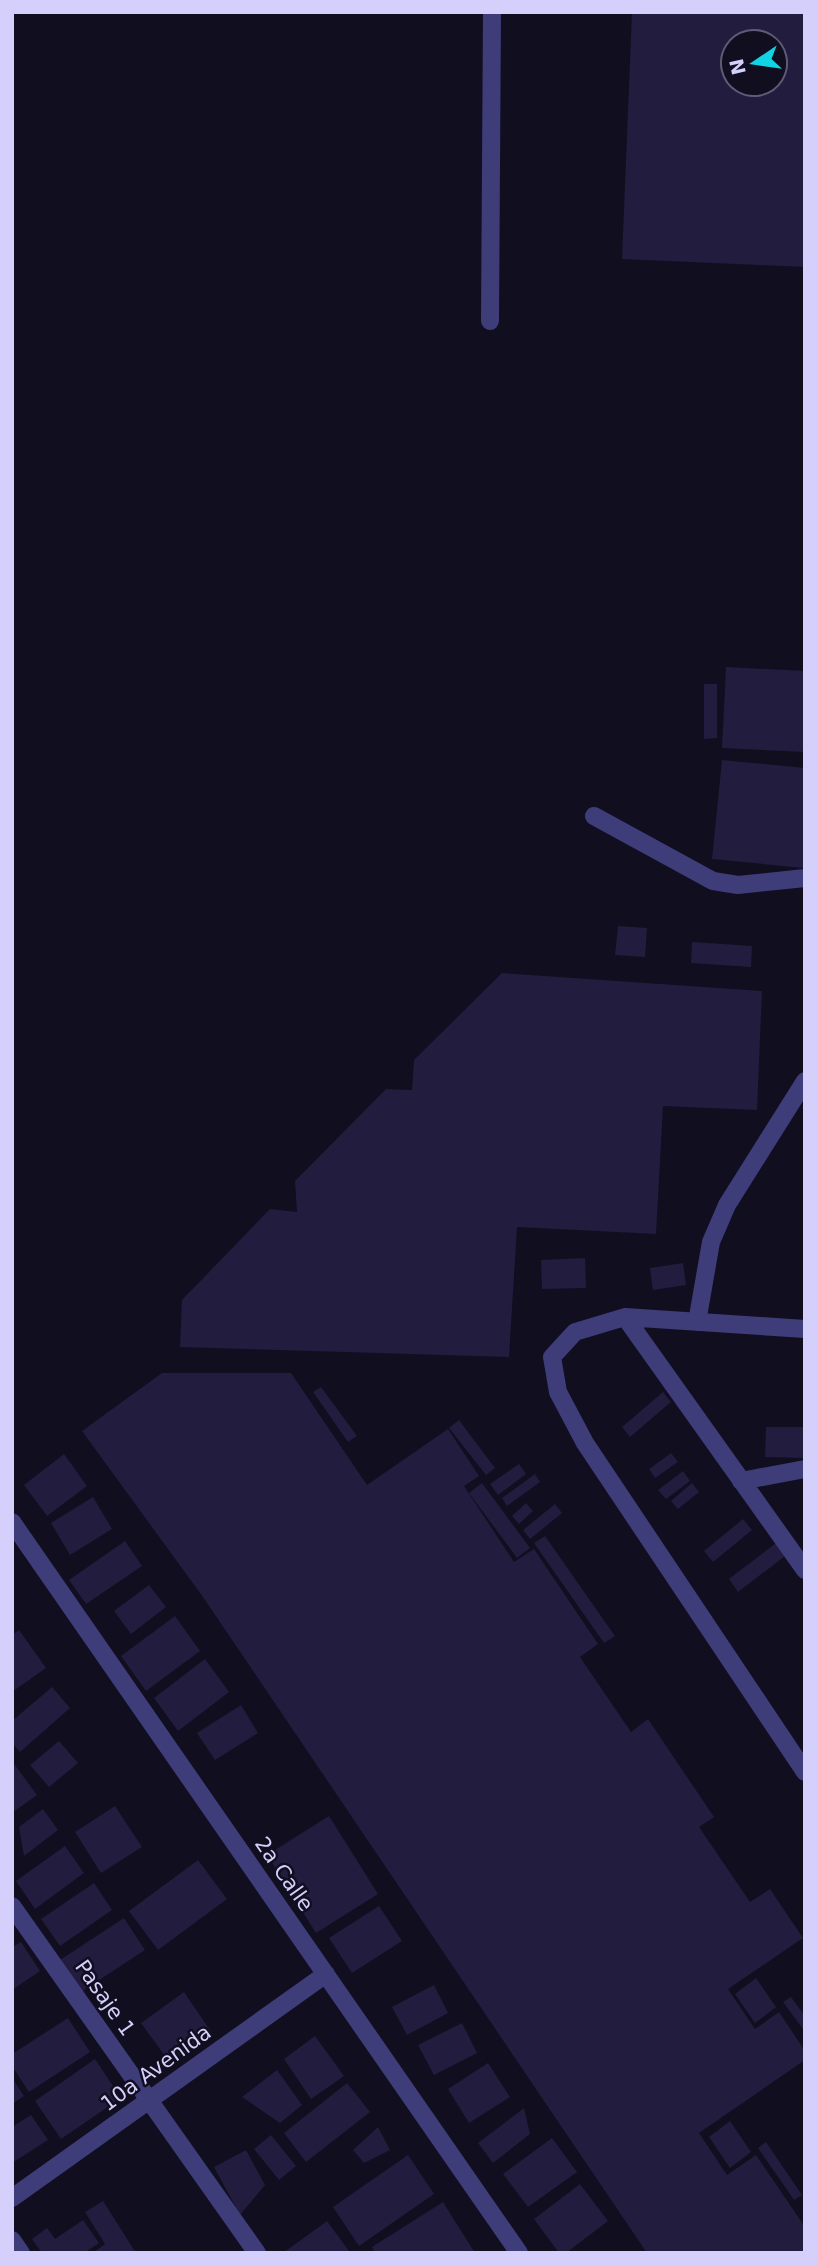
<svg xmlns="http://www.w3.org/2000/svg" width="817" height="2265" font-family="'DejaVu Sans',sans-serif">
<rect width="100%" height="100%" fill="#110e1f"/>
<path fill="#221c3e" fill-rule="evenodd" d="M 632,12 L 805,12 L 805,267 L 622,259 ZM 733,42 L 775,42 L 775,84 L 733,84 Z
M 726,667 L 805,671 L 805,752 L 722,748 Z
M 704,684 L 717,684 L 717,738 L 704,739 Z
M 722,760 L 805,768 L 804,868 L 712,859 Z
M 618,926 L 647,928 L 645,957 L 615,955 Z
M 692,942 L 752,946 L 751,967 L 691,963 Z
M 502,973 L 762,991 L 757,1110 L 663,1106 L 656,1234 L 517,1227 L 509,1357 L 180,1347 L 182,1300 L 270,1209 L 297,1212 L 295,1181 L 386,1089 L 412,1090 L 414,1060 Z
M 585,1258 L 586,1288 L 542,1289 L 541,1260 Z
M 683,1263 L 686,1285 L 653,1290 L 650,1268 Z
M 162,1373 L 291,1373 L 367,1485 L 448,1429 L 479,1476 L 464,1486 L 514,1562 L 534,1549 L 598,1644 L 580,1657 L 631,1732 L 648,1719 L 714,1817 L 699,1827 L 750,1902 L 770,1889 L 803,1938 L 728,1989 L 755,2029 L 779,2012 L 805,2051 L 805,2060 L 699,2133 L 727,2175 L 756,2155 L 805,2227 L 805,2253 L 647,2253 L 203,1597 L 82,1431 Z
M 321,1387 L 357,1436 L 348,1442 L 313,1392 Z
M 663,1392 L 671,1402 L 630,1437 L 622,1427 Z
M 459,1420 L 495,1468 L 486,1475 L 449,1428 Z
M 766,1427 L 805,1427 L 805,1458 L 765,1457 Z
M 671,1453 L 678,1462 L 655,1478 L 649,1469 Z
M 64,1454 L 87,1486 L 47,1516 L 24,1485 Z
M 519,1464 L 526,1474 L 498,1495 L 490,1484 Z
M 683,1471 L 690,1481 L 666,1499 L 658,1490 Z
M 535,1474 L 540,1482 L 507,1506 L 502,1498 Z
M 482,1483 L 530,1548 L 517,1558 L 469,1493 Z
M 692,1483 L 699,1492 L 678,1509 L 671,1501 Z
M 93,1497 L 112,1529 L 70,1555 L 51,1523 Z
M 526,1503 L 533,1511 L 519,1524 L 512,1516 Z
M 555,1504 L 562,1513 L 530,1539 L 523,1530 Z
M 743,1519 L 752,1530 L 713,1562 L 704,1551 Z
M 545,1536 L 615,1636 L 604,1643 L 534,1543 Z
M 780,1540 L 789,1553 L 738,1592 L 729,1579 Z
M 125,1541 L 142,1566 L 86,1604 L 69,1580 Z
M 149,1585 L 166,1607 L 131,1634 L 114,1611 Z
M 175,1616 L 200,1651 L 146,1691 L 121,1656 Z
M 19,1630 L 46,1668 L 12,1692 L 12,1635 Z
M 205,1659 L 229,1692 L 178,1731 L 154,1698 Z
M 52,1687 L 70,1708 L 20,1752 L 12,1743 L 12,1721 Z
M 241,1705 L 258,1733 L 215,1760 L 197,1733 Z
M 59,1741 L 78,1763 L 49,1787 L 30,1765 Z
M 12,1761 L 37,1795 L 12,1813 Z
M 115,1806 L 142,1847 L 101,1873 L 75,1832 Z
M 43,1809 L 58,1830 L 24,1856 L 19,1827 Z
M 329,1816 L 378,1894 L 316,1933 L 267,1855 Z
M 65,1846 L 84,1873 L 35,1909 L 16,1881 Z
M 198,1860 L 227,1899 L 158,1950 L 129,1911 Z
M 94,1883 L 112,1910 L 60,1946 L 41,1919 Z
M 379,1906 L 402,1941 L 352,1973 L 329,1938 Z
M 124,1918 L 145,1950 L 81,1992 L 60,1960 Z
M 21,1942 L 40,1971 L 12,1990 L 12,1947 Z
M 756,1978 L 776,2007 L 755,2023 L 735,1994 Z
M 434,1985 L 448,2013 L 407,2035 L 392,2007 Z
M 184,1992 L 212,2033 L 170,2063 L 141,2023 Z
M 791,1997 L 805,2016 L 805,2032 L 783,2002 Z
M 68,2018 L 90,2052 L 29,2092 L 12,2066 L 12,2054 Z
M 462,2023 L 477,2053 L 434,2075 L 418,2045 Z
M 315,2036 L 344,2076 L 311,2099 L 284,2059 Z
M 95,2059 L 121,2098 L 61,2139 L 35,2101 Z
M 488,2063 L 510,2097 L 469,2123 L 448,2089 Z
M 277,2070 L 302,2105 L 280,2123 L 242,2097 Z
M 12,2078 L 24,2096 L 12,2104 Z
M 347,2083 L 370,2112 L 306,2162 L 284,2133 Z
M 524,2108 L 530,2134 L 493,2163 L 478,2143 Z
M 31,2115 L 48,2140 L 12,2163 L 12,2127 Z
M 730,2121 L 751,2152 L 730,2168 L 709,2137 Z
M 378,2127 L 390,2150 L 364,2163 L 353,2150 Z
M 271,2135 L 296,2166 L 279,2180 L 254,2149 Z
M 552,2138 L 577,2172 L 528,2207 L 503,2174 Z
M 766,2142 L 802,2195 L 794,2200 L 758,2148 Z
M 246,2150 L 265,2185 L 240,2215 L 214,2167 Z
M 408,2155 L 434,2194 L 359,2246 L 333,2207 Z
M 580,2184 L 608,2221 L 566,2253 L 559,2253 L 534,2219 Z
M 103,2201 L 136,2253 L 93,2253 L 105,2244 L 85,2212 Z
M 443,2202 L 475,2253 L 375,2253 L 372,2247 Z
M 83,2220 L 99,2243 L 84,2253 L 42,2253 L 32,2239 L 47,2228 L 55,2239 Z
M 327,2221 L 349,2251 L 347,2253 L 283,2253 Z"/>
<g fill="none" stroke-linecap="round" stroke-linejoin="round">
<path stroke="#3e3d7a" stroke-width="18" d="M 490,321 L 492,12
M 594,816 L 713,881 L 738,885 L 805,878
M 625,1317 L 805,1570
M 697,1322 L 711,1242 L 727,1205 L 805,1081
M 805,1329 L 625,1317 L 575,1332 L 552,1357 L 558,1392 L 585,1443 L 805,1772
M 741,1481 L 805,1469
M 12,1522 L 519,2253
M 12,1906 L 257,2253
M 12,2198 L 326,1974
M 12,2240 L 21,2253"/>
</g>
<g text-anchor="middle" stroke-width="5" stroke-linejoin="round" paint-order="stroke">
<g font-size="21" fill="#d4cffb" stroke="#110e1f">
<text transform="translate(284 1874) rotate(55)" y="7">2a Calle</text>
<text transform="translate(105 1998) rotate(55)" y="7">Pasaje 1</text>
<text transform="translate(156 2068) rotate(-36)" y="7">10a Avenida</text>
</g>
</g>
<rect width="817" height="2265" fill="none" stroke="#d4cffb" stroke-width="28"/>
<g transform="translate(754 63) rotate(257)"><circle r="33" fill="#110e1f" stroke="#5f5b77" stroke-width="2"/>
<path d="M0-5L12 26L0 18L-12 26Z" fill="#12d3e4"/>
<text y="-10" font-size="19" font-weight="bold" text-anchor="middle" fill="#d4cffb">N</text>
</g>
</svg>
